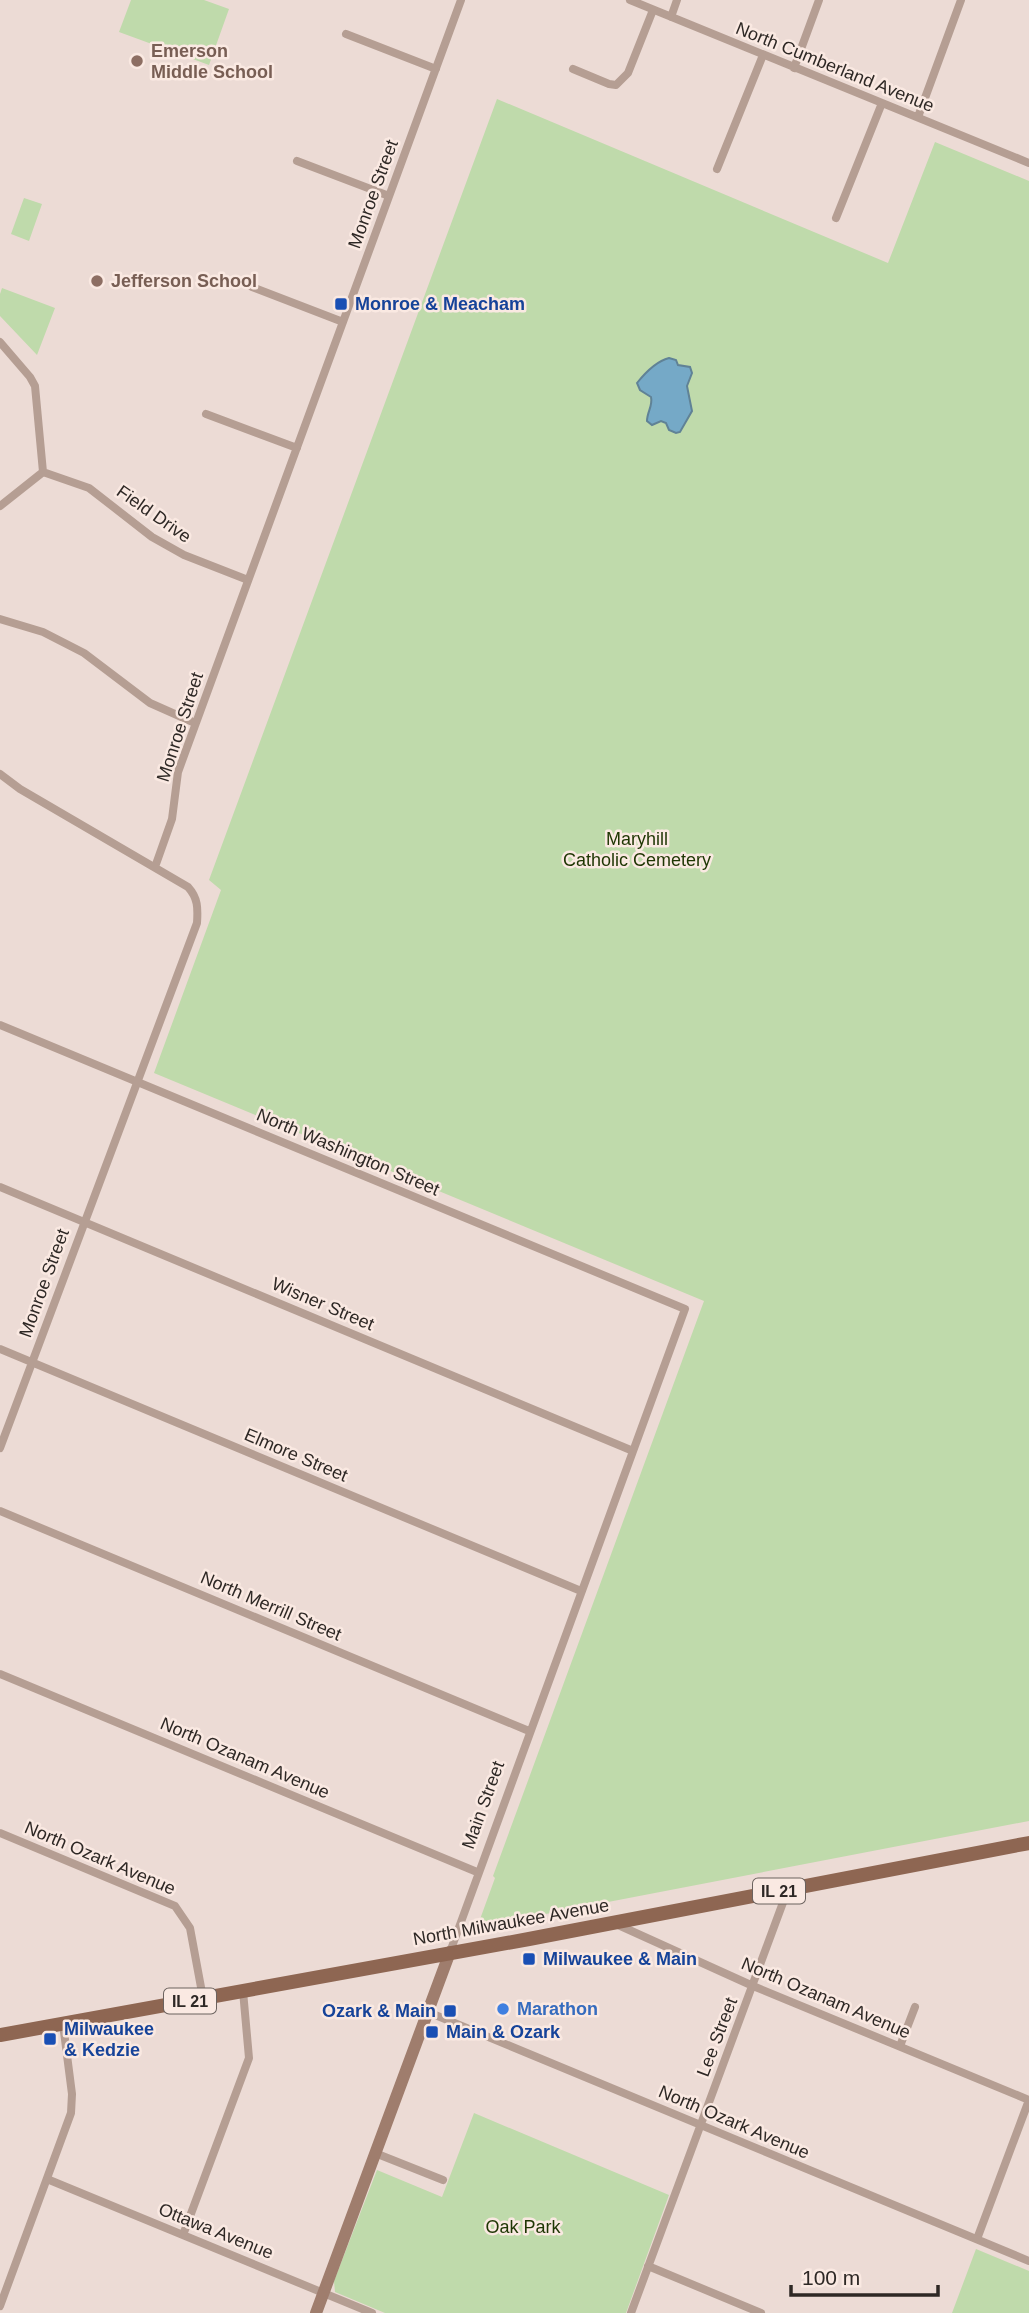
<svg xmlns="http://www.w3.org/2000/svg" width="1029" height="2313" font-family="Helvetica,sans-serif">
<rect width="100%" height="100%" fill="#ecdbd5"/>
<path fill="#bfdaab" d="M 131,0 L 204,0 L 229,9 L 209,65 L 119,32 Z
M 497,99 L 888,263 L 935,142 L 1029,181 L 1029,1821 L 483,1926 L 479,1922 L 495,1878 L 493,1876 L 704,1301 L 154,1073 L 221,890 L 209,880 Z
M 24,198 L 42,204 L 29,241 L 11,234 Z
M 2,288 L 55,308 L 37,355 L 0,316 L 0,294 Z
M 474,2113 L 669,2195 L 626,2313 L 385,2313 L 335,2292 L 334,2281 L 377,2170 L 442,2197 Z
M 976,2249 L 1029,2271 L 1029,2313 L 952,2313 Z"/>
<path fill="#75a9c7" stroke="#608296" stroke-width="2" d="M 669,358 L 676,360 L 678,365 L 690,367 L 692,373 L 687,386 L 692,411 L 680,432 L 676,433 L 669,430 L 666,423 L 661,421 L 652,425 L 647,421 C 647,412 653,406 651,397 L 640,390 L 637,383 C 645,373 657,361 669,358 Z"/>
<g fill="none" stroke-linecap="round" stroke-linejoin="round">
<path stroke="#b59e93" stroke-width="8" d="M 630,0 L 1029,163
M 671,17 L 677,0
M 346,34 L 436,69
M 794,68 L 819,0
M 573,69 L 609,84 L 616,85 L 628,73 L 653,10
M 918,117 L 961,0
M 297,161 L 389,196
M 717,169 L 763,55
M 836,218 L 882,103
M 252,287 L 343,322
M 0,342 L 30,377 L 35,386 L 43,472 L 0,506
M 206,414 L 297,448
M 43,472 L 89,488 L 152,537 L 184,555 L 248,580
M 0,619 L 43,632 L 84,653 L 150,703 L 195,723
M 0,774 L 20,789 L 188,887 C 198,898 198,908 197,923 L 0,1448
M 155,867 L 172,819 L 178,772 L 461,0
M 0,1025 L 685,1309 L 450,1952
M 0,1187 L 633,1451
M 0,1349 L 581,1591
M 0,1511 L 529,1731
M 0,1674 L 477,1872
M 0,1833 L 175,1906 L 190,1928 L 203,1998
M 616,1924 L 753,1986 L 1029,2100
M 428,2012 L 1029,2261
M 900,2046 L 915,2007
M 375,2153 L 443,2180
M 47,2179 L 372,2313
M 183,2235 L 249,2058 L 243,1991
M 977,2239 L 1029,2100
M 648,2266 L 761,2313
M 0,2306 L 71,2113 L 72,2094 L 63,2024
M 631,2313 L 788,1889"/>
<path stroke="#9f7d6d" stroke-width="12" d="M 316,2313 L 450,1952"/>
<path stroke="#8e6652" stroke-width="14" d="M 0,2035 L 529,1939 L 1029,1843"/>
</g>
<g fill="#8d6e63" stroke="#fae9e2" stroke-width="2.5">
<circle cx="137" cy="61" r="7"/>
<circle cx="97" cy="281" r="7"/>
</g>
<g fill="#1a4fb4" stroke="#fae9e2" stroke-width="2.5">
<rect x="334" y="297" width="14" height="14" rx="3.5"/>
<rect x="522" y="1952" width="14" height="14" rx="3.5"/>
<rect x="443" y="2004" width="14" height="14" rx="3.5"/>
<rect x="425" y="2025" width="14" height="14" rx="3.5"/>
<rect x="43" y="2032" width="14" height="14" rx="3.5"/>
</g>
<circle fill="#3f7fe0" stroke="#fae9e2" stroke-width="2.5" cx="503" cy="2009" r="7"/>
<g text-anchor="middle" stroke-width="5" stroke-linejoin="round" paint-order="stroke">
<g fill="#fae9e2" stroke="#6b625e" stroke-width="2">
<rect x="753" y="1878.5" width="52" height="25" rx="5"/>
<rect x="164" y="1988.5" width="52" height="25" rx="5"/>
</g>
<g font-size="16" font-weight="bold" fill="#2e2825">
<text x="779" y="1897">IL 21</text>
<text x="190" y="2007">IL 21</text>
</g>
<g font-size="18" font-weight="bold" fill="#785e54" stroke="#fae9e2" text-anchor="start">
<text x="151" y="57">Emerson<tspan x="151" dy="21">Middle School</tspan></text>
<text x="111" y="287">Jefferson School</text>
</g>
<g font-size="18" fill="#2e2825" stroke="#fae9e2">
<text transform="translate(835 67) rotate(22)" y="6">North Cumberland Avenue</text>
<text transform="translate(373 194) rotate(-70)" y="6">Monroe Street</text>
<text transform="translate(154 514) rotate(35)" y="6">Field Drive</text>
<text transform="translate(180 727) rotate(-72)" y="6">Monroe Street</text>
<text transform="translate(348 1152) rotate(23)" y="6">North Washington Street</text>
<text transform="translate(44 1283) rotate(-70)" y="6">Monroe Street</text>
<text transform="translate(323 1304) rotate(23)" y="6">Wisner Street</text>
<text transform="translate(296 1455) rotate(23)" y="6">Elmore Street</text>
<text transform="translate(271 1606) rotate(23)" y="6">North Merrill Street</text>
<text transform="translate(245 1758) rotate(23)" y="6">North Ozanam Avenue</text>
<text transform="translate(483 1805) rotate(-70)" y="6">Main Street</text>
<text transform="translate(100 1858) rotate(23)" y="6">North Ozark Avenue</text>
<text transform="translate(511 1922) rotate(-10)" y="6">North Milwaukee Avenue</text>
<text transform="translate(826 1998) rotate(23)" y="6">North Ozanam Avenue</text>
<text transform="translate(717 2037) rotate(-69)" y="6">Lee Street</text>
<text transform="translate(734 2122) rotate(23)" y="6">North Ozark Avenue</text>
<text transform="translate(216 2231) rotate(22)" y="6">Ottawa Avenue</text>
</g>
<g font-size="18" font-weight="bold" fill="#164399" stroke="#fae9e2" text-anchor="start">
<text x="355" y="310">Monroe &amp; Meacham</text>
<text x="543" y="1965">Milwaukee &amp; Main</text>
<text x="436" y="2017" text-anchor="end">Ozark &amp; Main</text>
<text x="64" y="2035">Milwaukee<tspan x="64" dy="21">&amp; Kedzie</tspan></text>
<text x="446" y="2038">Main &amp; Ozark</text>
</g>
<g font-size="18" fill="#1e3603" stroke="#fae9e2">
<text x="637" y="845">Maryhill<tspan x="637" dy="21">Catholic Cemetery</tspan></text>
<text x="523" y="2233">Oak Park</text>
</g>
<g font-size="18" font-weight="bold" fill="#366cbe" stroke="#fae9e2" text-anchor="start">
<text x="517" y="2015">Marathon</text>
</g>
</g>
<path d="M791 2285v10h147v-10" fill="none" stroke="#2e2825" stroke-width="3.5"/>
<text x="802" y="2285" font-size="21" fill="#2e2825" stroke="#fae9e2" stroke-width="5" paint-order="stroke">100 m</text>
</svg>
